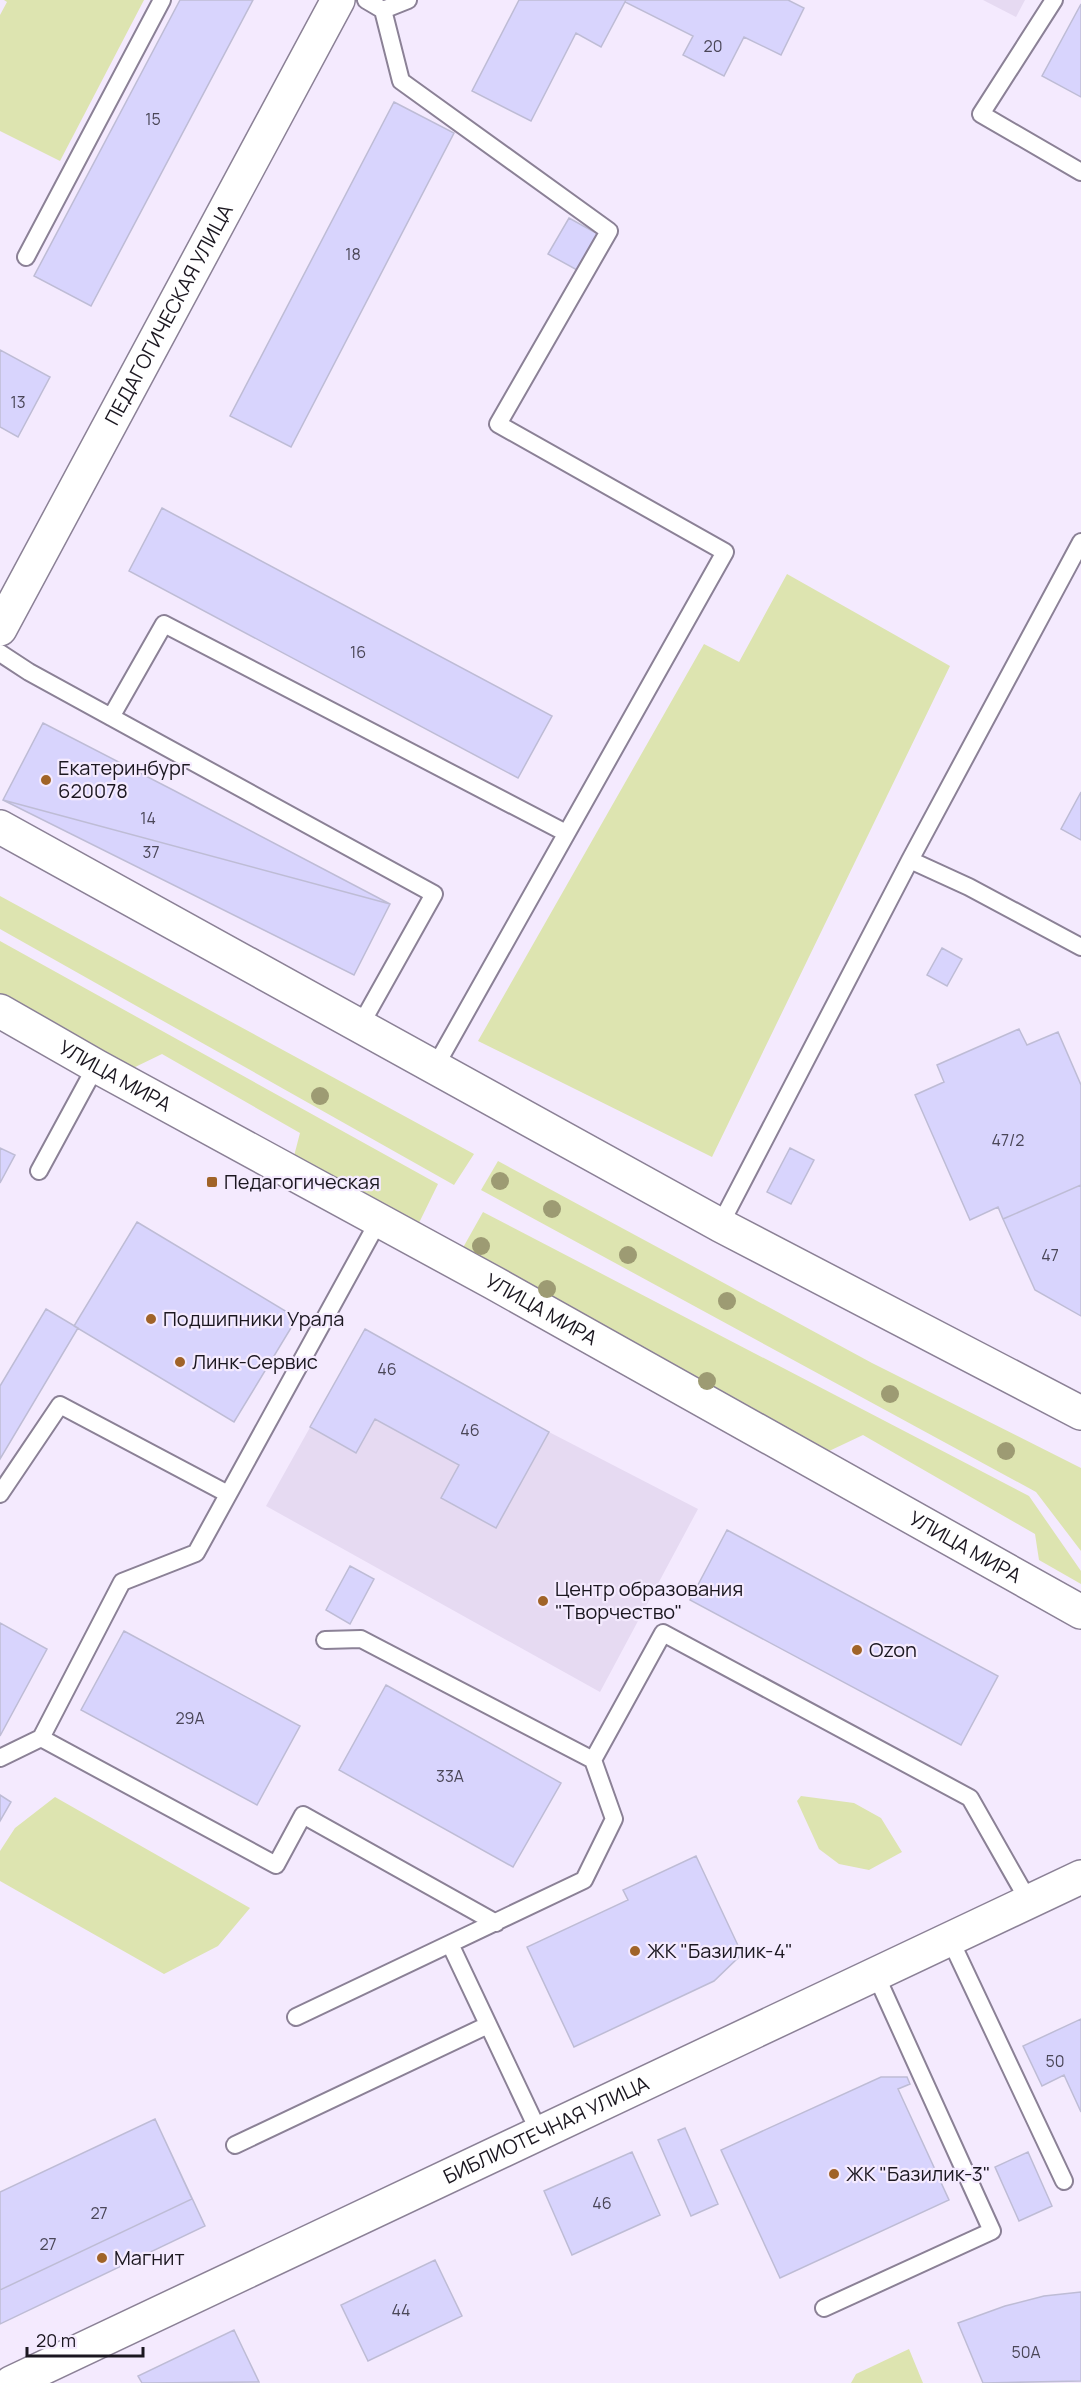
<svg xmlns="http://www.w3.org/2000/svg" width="1081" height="2383" font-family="Manrope,sans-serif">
<rect width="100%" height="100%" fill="#f4eafe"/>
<path fill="#e6daf2" d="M 983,0 L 1025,0 L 1016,17 Z
M 365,1329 L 549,1432 L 698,1509 L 600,1692 L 266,1506 Z"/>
<path fill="#dde4b0" d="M 4,0 L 144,0 L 60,161 L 0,131 L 0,15 L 7,2 Z
M 787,574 L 950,666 L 712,1157 L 478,1041 L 704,644 L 739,662 Z
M 0,896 L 474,1154 L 454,1185 L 0,929 Z
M 0,941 L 438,1184 L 417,1227 L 294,1156 L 300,1133 L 162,1054 L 129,1070 L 0,998 Z
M 498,1161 L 872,1363 L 1081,1468 L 1081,1551 L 1036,1492 L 481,1190 Z
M 483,1212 L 1029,1496 L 1081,1571 L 1081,1584 L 1039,1560 L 1035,1534 L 863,1435 L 827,1452 L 460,1253 Z
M 801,1796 L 854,1803 L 881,1818 L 902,1852 L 869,1870 L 839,1864 L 819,1849 L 797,1801 Z
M 55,1797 L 250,1908 L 218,1946 L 164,1974 L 0,1881 L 0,1851 L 15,1828 Z
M 909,2349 L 923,2383 L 851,2383 L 856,2374 Z"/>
<path fill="#d8d4fd" stroke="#bebcd5" stroke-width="1.5" d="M 180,0 L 253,0 L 91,306 L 34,276 Z
M 519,0 L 626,0 L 601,47 L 576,33 L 531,121 L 472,91 Z
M 626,0 L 788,0 L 804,8 L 781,55 L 744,37 L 724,76 L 683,55 L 693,36 L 625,2 Z
M 1081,4 L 1081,97 L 1042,76 Z
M 394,102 L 454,133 L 291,447 L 230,416 Z
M 569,218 L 598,234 L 577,270 L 548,254 Z
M 0,350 L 50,377 L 18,437 L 0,427 Z
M 162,508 L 552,716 L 518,778 L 129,571 Z
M 43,723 L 173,790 L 390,904 L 3,800 Z
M 1081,792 L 1081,840 L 1061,829 Z
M 3,800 L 390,904 L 354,975 Z
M 942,948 L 962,959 L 947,986 L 927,975 Z
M 1019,1029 L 1027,1045 L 1058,1032 L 1081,1085 L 1081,1185 L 1003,1219 L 998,1207 L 970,1220 L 915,1095 L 944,1082 L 937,1065 Z
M 0,1148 L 15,1155 L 0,1183 Z
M 790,1148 L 814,1160 L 791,1204 L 767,1192 Z
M 1081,1185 L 1081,1316 L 1035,1290 L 1003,1219 Z
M 137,1222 L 297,1318 L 234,1422 L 74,1326 Z
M 46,1309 L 78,1328 L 0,1459 L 0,1386 Z
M 365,1329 L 549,1432 L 496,1528 L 441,1498 L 459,1465 L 375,1419 L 356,1453 L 310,1427 Z
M 727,1530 L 998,1676 L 961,1745 L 690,1600 Z
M 350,1566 L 374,1579 L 350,1624 L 326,1610 Z
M 0,1623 L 47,1649 L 0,1736 Z
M 124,1631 L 300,1726 L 257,1805 L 81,1710 Z
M 386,1685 L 561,1783 L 513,1867 L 339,1770 Z
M 0,1795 L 11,1802 L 0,1821 Z
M 696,1856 L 742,1954 L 714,1981 L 574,2047 L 527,1947 L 628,1900 L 623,1890 Z
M 1081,2019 L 1081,2112 L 1064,2075 L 1042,2086 L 1023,2046 Z
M 881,2077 L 907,2077 L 910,2084 L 898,2089 L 949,2200 L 780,2278 L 721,2150 Z
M 155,2119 L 205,2226 L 0,2324 L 0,2192 Z
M 155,2119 L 192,2199 L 0,2290 L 0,2192 Z
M 685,2128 L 718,2204 L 691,2216 L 658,2140 Z
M 632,2152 L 660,2215 L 572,2255 L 544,2191 Z
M 1028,2152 L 1052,2206 L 1019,2221 L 995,2167 Z
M 435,2260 L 462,2316 L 368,2361 L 341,2305 Z
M 1081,2292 L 1081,2381 L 983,2383 L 958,2323 L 1005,2306 L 1044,2296 Z
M 234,2330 L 259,2382 L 142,2383 L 138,2376 Z"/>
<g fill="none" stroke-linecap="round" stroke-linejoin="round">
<defs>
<path id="service" d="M 366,0 L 383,10 L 401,81 L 609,231 L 498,424 L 725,552 L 435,1067
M 1054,0 L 981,114 L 1081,172
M 383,10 L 408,0
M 26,257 L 162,0
M 0,653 L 29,672 L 434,894 L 360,1026
M 111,717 L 164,624 L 566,833
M 910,860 L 969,887 L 1081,947
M 39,1171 L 96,1066
M 720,1225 L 910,860 L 1081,542
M 0,1494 L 60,1405 L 228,1494
M 325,1640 L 361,1639 L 593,1760
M 41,1738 L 276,1865 L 303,1815 L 496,1923
M 0,1758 L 41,1738 L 122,1582 L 196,1553 L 379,1220
M 949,1937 L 1064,2181
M 450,1944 L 539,2132
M 296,2017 L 584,1880 L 614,1819 L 593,1760 L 663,1633 L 970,1798 L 1028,1900
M 235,2145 L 488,2025
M 824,2308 L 992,2231 L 875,1973"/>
<g id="minor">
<path id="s1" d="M 0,629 L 338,0"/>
<path id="s2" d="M 11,2383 L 1081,1877"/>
</g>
<g id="tertiary">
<path d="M 0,827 L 720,1225 L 1081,1413"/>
<path id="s3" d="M 0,1011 L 96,1066 L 494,1283 L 1081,1612"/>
</g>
</defs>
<use href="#service" stroke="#8b8196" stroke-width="20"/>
<use href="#minor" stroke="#8b8196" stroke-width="36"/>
<use href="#tertiary" stroke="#8b8196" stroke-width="36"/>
<use href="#service" stroke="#fff" stroke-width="16"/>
<use href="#minor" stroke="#fff" stroke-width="33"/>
<use href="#tertiary" stroke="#fff" stroke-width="33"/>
</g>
<g fill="#9d9b73">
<circle cx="320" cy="1096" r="9"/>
<circle cx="500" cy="1181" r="9"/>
<circle cx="552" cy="1209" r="9"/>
<circle cx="481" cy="1246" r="9"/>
<circle cx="628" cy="1255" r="9"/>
<circle cx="547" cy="1289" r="9"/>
<circle cx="727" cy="1301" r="9"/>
<circle cx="707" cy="1381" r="9"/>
<circle cx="890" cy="1394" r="9"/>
<circle cx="1006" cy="1451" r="9"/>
</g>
<g fill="#a06328" stroke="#f4eafe" stroke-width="2">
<circle cx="46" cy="780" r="6"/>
<rect x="206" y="1176" width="12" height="12" rx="3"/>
<circle cx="151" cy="1319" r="6"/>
<circle cx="180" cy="1362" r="6"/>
<circle cx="543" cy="1601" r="6"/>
<circle cx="857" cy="1650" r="6"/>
<circle cx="635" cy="1951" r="6"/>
<circle cx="834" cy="2174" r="6"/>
<circle cx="102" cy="2258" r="6"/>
</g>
<g text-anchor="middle" stroke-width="4.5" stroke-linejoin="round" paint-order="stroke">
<g font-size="16" fill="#4a4657">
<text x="713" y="52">20</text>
<text x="153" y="125">15</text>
<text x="353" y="260">18</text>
<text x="18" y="408">13</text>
<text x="358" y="658">16</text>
<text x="148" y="824">14</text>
<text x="151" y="858">37</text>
<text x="1008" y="1146">47/2</text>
<text x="1050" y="1261">47</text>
<text x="387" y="1375">46</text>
<text x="470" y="1436">46</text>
<text x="190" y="1724">29А</text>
<text x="450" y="1782">33А</text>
<text x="1055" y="2067">50</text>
<text x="602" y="2209">46</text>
<text x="99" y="2219">27</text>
<text x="48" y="2250">27</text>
<text x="401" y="2316">44</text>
<text x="1026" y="2358">50А</text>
</g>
<g font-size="20" fill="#1b1720" stroke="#f4eafe">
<text dy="7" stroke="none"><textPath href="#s1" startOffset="357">ПЕДАГОГИЧЕСКАЯ УЛИЦА</textPath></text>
<text dy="7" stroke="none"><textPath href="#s3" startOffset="132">УЛИЦА МИРА</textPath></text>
<text dy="7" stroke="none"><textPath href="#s3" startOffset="618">УЛИЦА МИРА</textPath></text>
<text dy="7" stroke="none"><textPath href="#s3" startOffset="1104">УЛИЦА МИРА</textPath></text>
<text dy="7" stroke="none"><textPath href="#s2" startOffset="592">БИБЛИОТЕЧНАЯ УЛИЦА</textPath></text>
</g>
<g font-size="20" fill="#1b1720" stroke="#f4eafe" text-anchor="start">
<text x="58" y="775">Екатеринбург<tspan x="58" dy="23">620078</tspan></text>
<text x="224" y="1189">Педагогическая</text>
<text x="163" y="1326">Подшипники Урала</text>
<text x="192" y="1369">Линк-Сервис</text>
<text x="555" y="1596">Центр образования<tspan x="555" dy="23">"Творчество"</tspan></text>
<text x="869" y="1657">Ozon</text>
<text x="647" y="1958">ЖК "Базилик-4"</text>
<text x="846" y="2181">ЖК "Базилик-3"</text>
<text x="114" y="2265">Магнит</text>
</g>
</g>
<path d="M27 2347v9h116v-9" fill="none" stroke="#1b1720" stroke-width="3"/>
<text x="36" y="2347" font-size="18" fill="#1b1720" stroke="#f4eafe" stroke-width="4.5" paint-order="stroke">20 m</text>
</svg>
